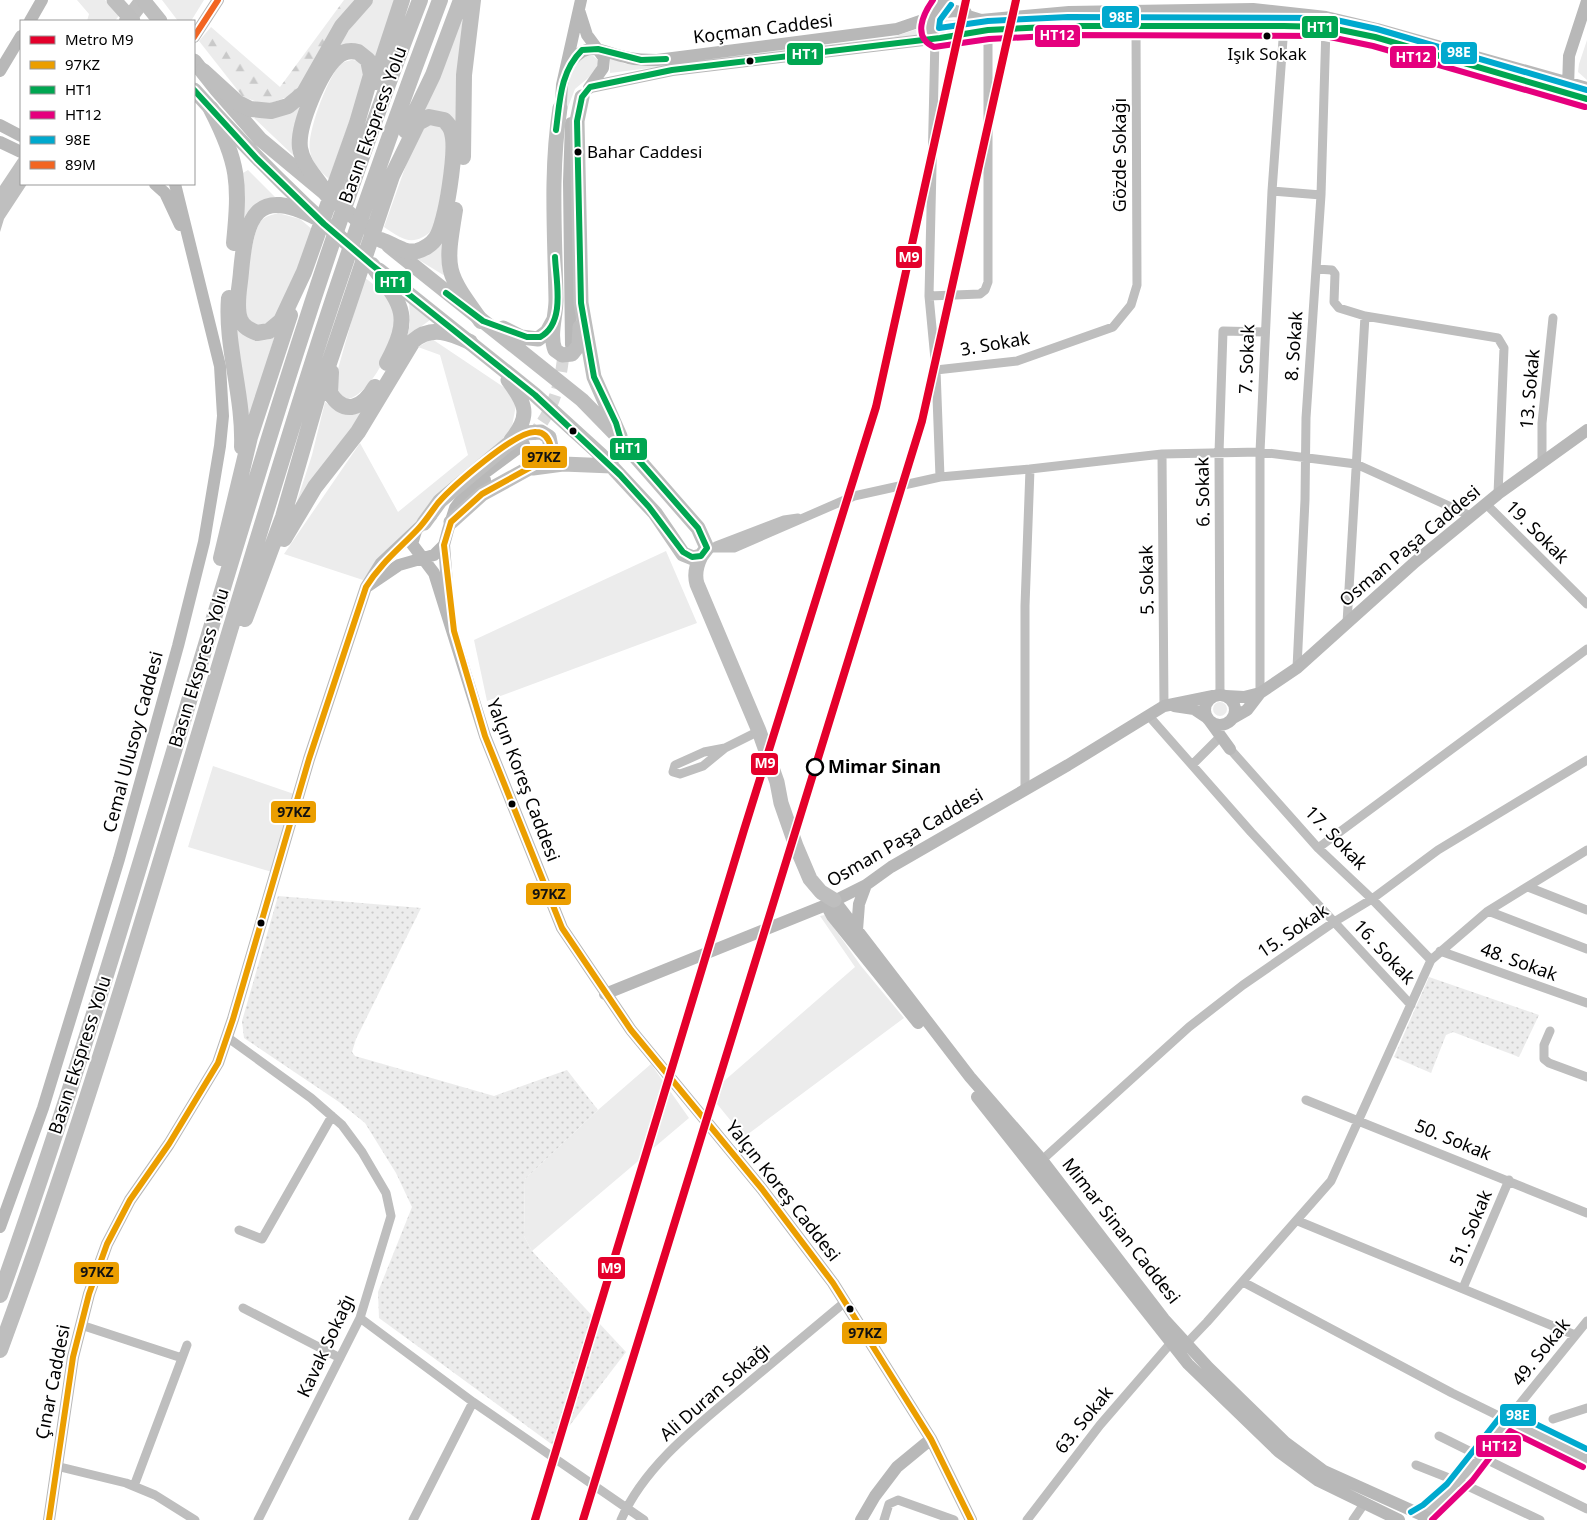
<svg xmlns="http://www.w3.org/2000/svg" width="1587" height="1520" font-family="'Noto Sans',sans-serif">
<defs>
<pattern id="forest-firs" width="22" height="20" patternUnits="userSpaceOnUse" patternTransform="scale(1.25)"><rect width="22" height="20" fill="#ececec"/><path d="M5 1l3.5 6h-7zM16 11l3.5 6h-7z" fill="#c9c9c9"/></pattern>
<pattern id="park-dots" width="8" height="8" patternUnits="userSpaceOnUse" patternTransform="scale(1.25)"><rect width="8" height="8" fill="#ececec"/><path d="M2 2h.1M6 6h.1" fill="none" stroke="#c9c9c9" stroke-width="1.8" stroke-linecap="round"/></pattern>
</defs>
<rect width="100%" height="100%" fill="#fff"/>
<path fill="#ececec" d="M 77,0 L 105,0 L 120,14 L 115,21 L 87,21 L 89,14 Z
M 162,0 L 204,0 L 191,21 L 178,21 Z
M 372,0 L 394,0 L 376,59 L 334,50 Z
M 463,10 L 459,129 L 424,112 Z
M 945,20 L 958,20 L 962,24 L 957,29 L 940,30 L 939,23 Z
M 923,27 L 924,34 L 610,73 L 610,58 L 626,64 L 642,66 L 893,37 Z
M 1587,40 L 1587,80 L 1578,72 L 1579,64 Z
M 586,54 L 592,55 L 599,61 L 594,73 L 575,89 L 566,112 C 567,85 566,74 586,54 Z
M 352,60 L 359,61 L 367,72 L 329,179 C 320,171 312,163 310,151 C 306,134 329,74 341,64 C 345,61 348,61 352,60 Z
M 301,107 L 292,141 L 293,155 L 254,118 L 273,118 Z
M 438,125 L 445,130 L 449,150 L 434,229 C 414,247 404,241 384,227 L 416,137 L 425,126 Z
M 248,170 L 275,197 L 261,202 L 244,218 L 243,173 Z
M 278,213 L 300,219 L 313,230 L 279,316 L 273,323 L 257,326 C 255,323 250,321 248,318 C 241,305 251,233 261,221 C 265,216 272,215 278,213 Z
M 445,239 L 445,276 L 414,257 Z
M 364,277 C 374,285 386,293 391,305 C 411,347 335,443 336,376 Z
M 409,300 L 430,320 L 407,337 L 410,324 Z
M 233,322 C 244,338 255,344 274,338 L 250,419 L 247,419 Z
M 432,339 L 508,390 L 516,405 L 510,437 L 378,559 L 363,580 L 284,554 L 360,443 L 398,512 L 468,455 L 440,355 L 418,347 Z
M 325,402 C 339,412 352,418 368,408 L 296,504 L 312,455 Z
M 666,551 L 697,623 L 487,701 L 474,640 Z
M1213 709a7 7 0 1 1 14 0a7 7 0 1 1-14 0Z
M 213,766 L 294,794 L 272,872 L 188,847 Z
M 825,915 L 861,966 L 904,1018 L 744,1137 L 709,1094 L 855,967 L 820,916 Z
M 651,1064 L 689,1118 L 532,1251 L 524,1236 L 525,1179 L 598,1110 Z"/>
<path fill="url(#forest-firs)" d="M 344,0 L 359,0 L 304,83 L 290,96 L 266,105 L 243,97 L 199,41 L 211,27 L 280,87 Z"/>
<path fill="url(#park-dots)" d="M 278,896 L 421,908 L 356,1039 L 352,1052 L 355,1056 L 494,1096 L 567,1070 L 598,1110 L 525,1179 L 524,1236 L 532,1251 L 626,1352 L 554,1446 L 379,1318 L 378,1292 L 412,1207 L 396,1173 L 365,1123 L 339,1102 L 244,1038 L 242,1021 Z
M 1429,977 L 1539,1015 L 1519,1057 L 1453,1032 L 1446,1035 L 1431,1073 L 1394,1057 Z"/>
<path fill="#bfbfbf" d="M 20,156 L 21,184 L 27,184 L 4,219 L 0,232 L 0,186 Z"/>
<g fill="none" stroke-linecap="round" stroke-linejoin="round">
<path stroke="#bfbfbf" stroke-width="16" d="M 127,21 L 143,0"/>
<path stroke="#d9d9d9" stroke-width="12" stroke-dasharray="12 6" stroke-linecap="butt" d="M 531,436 C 554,413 562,379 564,347"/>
<path stroke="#bebebe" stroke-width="9" d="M 935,38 L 929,296 L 936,370 L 940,477
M 1272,191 L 1321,195
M 1316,269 L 1332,270 L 1335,274 L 1334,302 L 1339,308 L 1365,316
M 929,296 L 980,294 L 985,290 L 988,282 L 988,30
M 936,370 L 1017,361 L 1113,327 L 1131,305 L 1137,285 L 1136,25
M 1162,454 L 1164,706
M 1542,462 L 1542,423 L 1553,318
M 1486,504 L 1587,604
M 716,546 L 784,520 L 798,518
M 707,548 L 734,548 L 854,496 L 940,477 L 1030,469
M 1347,623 L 1365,316 L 1498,338 L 1504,348 L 1498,494
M 1297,668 L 1305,500 L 1306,418 L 1321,195 L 1326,27
M 1260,693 L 1260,452 L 1272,191 L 1284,26
M 1220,695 L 1219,453 L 1223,331 L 1265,332
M 1148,715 L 1251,832 L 1411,1005
M 725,748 L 703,766 L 680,774 L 673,772 L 675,765 L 704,752 L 725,748 L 759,731
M 1230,749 L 1318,848 L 1372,899 L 1431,960
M 1192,765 L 1220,737
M 1025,788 L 1025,606 L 1030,469 L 1162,454 L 1260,452 L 1356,464 L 1471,516
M 1318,848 L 1587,649
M 1528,887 L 1587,910
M 1488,911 L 1587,949
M 1440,951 L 1587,1003
M 1550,1031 L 1544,1045 L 1544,1059 L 1549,1063 L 1587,1077
M 227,1037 L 311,1098 L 342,1125 L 362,1152 L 386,1193 L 391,1216 L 360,1318 L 258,1520
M 1306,1100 L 1587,1213
M 1042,1160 L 1189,1027 L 1243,985 L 1334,922 L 1372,899 L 1438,850 L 1587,760
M 1298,1221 L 1575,1335
M 239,1230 L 262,1239 L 332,1116
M 1243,1282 L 1452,1393 L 1587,1459
M 1463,1288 L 1509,1180
M 243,1308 L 340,1358
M 360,1318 L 473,1402 L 644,1520
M 81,1325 L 182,1358
M 1553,1419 L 1587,1408
M 1439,1436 L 1587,1509
M 1416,1465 L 1459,1482 L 1540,1520
M 56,1466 L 126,1483 L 155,1495 L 195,1520
M 134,1486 L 187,1345
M 1424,1516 L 1481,1457 L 1507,1420 L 1587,1321
M 413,1520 L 473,1402
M 621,1520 C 645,1464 702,1422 748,1383 C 780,1356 813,1329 845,1302
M 884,1520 L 889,1504 L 898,1500 L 954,1520
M 1027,1520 L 1100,1425 L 1170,1344 L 1186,1344 L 1207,1322 L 1331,1181 L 1431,960 L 1488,911 L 1587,850
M 1353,1520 L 1364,1504"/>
<path stroke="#b8b8b8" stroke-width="12" d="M 579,10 L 587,35 L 604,58 L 603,68 L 589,88
M 937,13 L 955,11 L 966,13 L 968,23
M 968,16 L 981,20 L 1069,12 L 1253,9 L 1326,17 L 1377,29 L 1587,88
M 30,21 L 42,0
M 194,37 L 218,0
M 935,38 L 930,34 L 932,17 L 944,0
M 567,67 C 588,37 599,52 629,58 C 638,60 647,60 657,60 L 897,29 L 932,17
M 0,71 L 21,36
M 590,87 L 672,70 L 940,38 L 988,30 L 1068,26 L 1284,26 L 1326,27 L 1375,37 L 1587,99
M 1568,88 L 1569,56 L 1587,1
M 560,117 L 562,85 L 581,0
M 571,123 L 569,182 L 571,345
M 0,125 L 21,136
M 0,142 L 21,152
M 155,184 L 165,193 L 180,225
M 474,481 L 524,444
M 416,531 L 412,544 L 434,573 L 485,736 L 562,928 L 631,1030 L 762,1189 L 833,1283 L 931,1439 L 971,1520
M 368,586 L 399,565 L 434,555 L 444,545
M 448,597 L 444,545 L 448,530 L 455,508 L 463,497 L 485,480
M1205 710a15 15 0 1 1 30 0a15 15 0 1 1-30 0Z
M 1226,696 L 1244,697 L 1260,693
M 1174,706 L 1194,709 L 1206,717
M 1233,718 L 1247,710 L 1260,693 L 1297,668 L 1415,562 L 1498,494 L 1587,430
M 1209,720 L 1230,749
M 834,900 L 970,1077 L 1042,1160 L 1164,1319 L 1208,1367 L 1285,1442 L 1324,1471 L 1433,1520
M 826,905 L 832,916 L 918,1023
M 857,930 L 859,904 L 866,885
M 605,994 L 826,905 L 866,885 L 891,867 L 1068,765 L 1164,706 L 1213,696
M 977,1097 L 1188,1364 L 1279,1452 L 1317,1480 L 1399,1520
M 0,1227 L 43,1108 L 77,997 L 119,859 L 178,646 L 204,542 L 220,446 L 223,416 L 220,366 L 175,184
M 49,1520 L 73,1357 L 89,1294 L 107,1244 L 130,1200 L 169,1144 L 218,1063 L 233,1019 L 309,759 L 366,587 L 381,563 L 431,516
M 861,1520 L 875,1496 L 897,1467 L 931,1439"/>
<path stroke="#bebebe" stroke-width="15" d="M 114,0 L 133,21
M 143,0 L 160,21
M 194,61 L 217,90 L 260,139 L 367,228
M 194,90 C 246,148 300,203 359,254
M 582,97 L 577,121 L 581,303 L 594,377 L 620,436
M 560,108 C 550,171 555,236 556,300 C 556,316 549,335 555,350 L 562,355 L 572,354 L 579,345 L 580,327
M 379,270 L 534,394 L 601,455 L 655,513 L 683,554 L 693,558 L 701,556 L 707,548 L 698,528 L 621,440 L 582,400 L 389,246
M 503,328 L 521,337 L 538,339 L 547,332 L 553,321
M 508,380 C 525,403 532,415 511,440
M 533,468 L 563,464 L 612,466
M 424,523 L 440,501 L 507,445 L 525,433 L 541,432 L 549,437 L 551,447 L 542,461 L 482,494 L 451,522
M 701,556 C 696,566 694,574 697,584 L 759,731 L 777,782 L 781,803 L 796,846 L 810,879 L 821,892 L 834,900"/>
<path stroke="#bebebe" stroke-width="16" d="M 203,71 L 238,103 L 250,109 L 271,111 L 288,106 L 304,93 L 342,26 L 365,0
M 375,82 L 402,0
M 211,109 C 239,163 240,183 234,243
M 406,131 L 433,75 L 461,0
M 463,157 L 464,75 L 473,0
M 455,210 C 445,271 445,271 481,321
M 317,218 C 256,186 246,216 241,272 C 240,287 235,305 240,319 C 243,327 250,330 257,333 L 269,331 L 281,321 L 304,272 L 357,123 L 371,75 L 368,60 L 358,52 C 350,50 343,51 337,57 C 320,72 297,126 300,148 C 303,167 318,178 327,195
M 372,265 C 402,305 413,315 387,363
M 229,298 C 225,346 244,396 242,447
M 331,372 L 330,393 C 345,417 363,407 375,387
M 284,539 L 315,487 L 358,432 L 413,341 C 432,325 450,333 470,342
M 221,558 L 250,437 L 290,315
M 245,619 L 283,517 L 318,396 L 392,176 L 418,123 L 429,117 L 444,120 C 448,124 451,127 452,133 C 457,150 446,224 436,238 C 431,245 424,249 417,251 C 404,254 393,244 381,240
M 0,1295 C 153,868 255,423 420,0
M 0,1350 C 123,1017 212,673 321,336 C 358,223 398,111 440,0"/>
<defs>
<path id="bus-1" d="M 49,1520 L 73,1357 L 89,1294 L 107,1244 L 130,1200 L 169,1144 L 218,1063 L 233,1019 L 309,759 L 366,587 C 380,564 399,549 417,530 C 425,522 431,512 438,503 C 452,487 516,430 536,432 C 545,432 549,439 551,447 L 542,461 L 482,494 L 451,522 L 444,545 L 454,631 L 485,736 L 562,928 L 631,1030 L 762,1189 L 833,1283 L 931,1439 L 971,1520"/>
<path id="bus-2" d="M 194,90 L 257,159 L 324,224 L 372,265 L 535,395 L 620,475 L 649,507 L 683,552 L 692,557 L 701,556 L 707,548 L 698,528 L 621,440 L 616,423 L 594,377 L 581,303 L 577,121 L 582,97 L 590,87 L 672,70 L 940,38 L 988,30 L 1068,26 L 1284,26 L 1326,27 L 1375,37 L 1587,99
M 556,130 C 560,100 560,72 582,50 L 598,49 L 641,60 L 666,59
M 446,293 L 483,321 L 527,337 L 540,337 C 566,323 556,281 555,257"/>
<path id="bus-3" d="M 933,0 C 923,14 912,37 934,47 L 989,39 L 1068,35 L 1325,36 L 1373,46 L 1585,107
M 1432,1520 L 1472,1481 L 1510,1431 L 1583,1467"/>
<path id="bus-4" d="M 951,5 L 940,20 L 939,28 L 988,21 L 1068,17 L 1327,18 L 1377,29 L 1587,90
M 1411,1512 L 1423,1505 L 1447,1484 L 1504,1412 L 1511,1412 L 1587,1449"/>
<path id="bus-5" d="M 194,37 L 218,0"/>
</defs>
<use href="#bus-1" stroke="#fff" stroke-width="10"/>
<use href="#bus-2" stroke="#fff" stroke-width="10"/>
<use href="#bus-3" stroke="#fff" stroke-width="10"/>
<use href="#bus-4" stroke="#fff" stroke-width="10"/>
<use href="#bus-5" stroke="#fff" stroke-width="10"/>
<use href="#bus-1" stroke="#eb9e00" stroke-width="6"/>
<use href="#bus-2" stroke="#00a651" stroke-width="6"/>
<use href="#bus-3" stroke="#e5007d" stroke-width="6"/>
<use href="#bus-4" stroke="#00a9ce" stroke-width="6"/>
<use href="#bus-5" stroke="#f26522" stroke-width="6"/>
<defs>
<path id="metro-1" d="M 535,1520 L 744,830 L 876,407 L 966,0
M 583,1520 L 922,421 L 1016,0"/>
</defs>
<use href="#metro-1" stroke="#fff" stroke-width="11"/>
<use href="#metro-1" stroke="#e4002b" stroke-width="8"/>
</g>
<g fill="#000" stroke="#fff" stroke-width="2">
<circle cx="1267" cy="36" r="4.5"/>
<circle cx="750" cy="61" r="4.5"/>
<circle cx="578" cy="152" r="4.5"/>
<circle cx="573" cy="431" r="4.5"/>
<circle cx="512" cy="804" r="4.5"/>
<circle cx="261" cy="923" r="4.5"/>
<circle cx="850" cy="1309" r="4.5"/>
</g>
<circle fill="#fff" stroke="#000" stroke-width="2.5" cx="815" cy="767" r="8"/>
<g text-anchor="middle" stroke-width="4" stroke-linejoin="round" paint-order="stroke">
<g font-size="17" fill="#000" stroke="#fff">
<text x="1267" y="60">Işık Sokak</text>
<text x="587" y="158" text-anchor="start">Bahar Caddesi</text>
</g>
<g font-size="18" fill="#000" stroke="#fff">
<text transform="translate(763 29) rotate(-7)" y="6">Koçman Caddesi</text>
<text transform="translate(373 125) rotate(-70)" y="6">Basın Ekspress Yolu</text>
<text transform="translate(1120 155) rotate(-90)" y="6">Gözde Sokağı</text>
<text transform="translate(995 344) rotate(-10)" y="6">3. Sokak</text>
<text transform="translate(1294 346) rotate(-86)" y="6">8. Sokak</text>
<text transform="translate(1247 359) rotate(-88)" y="6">7. Sokak</text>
<text transform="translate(1530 389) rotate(-85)" y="6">13. Sokak</text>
<text transform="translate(1203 492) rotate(-91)" y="6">6. Sokak</text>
<text transform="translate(1537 532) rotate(45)" y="6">19. Sokak</text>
<text transform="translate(1410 546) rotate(-40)" y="6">Osman Paşa Caddesi</text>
<text transform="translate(1147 580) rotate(-91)" y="6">5. Sokak</text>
<text transform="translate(199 668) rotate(-73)" y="6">Basın Ekspress Yolu</text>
<text transform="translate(133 742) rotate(-75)" y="6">Cemal Ulusoy Caddesi</text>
<text transform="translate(523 780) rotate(69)" y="6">Yalçın Koreş Caddesi</text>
<text transform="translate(905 838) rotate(-30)" y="6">Osman Paşa Caddesi</text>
<text transform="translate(1336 838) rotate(46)" y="6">17. Sokak</text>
<text transform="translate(1293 931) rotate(-34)" y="6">15. Sokak</text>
<text transform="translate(1384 952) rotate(47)" y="6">16. Sokak</text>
<text transform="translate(1519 962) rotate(20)" y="6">48. Sokak</text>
<text transform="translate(80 1055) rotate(-72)" y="6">Basın Ekspress Yolu</text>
<text transform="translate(1453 1140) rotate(22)" y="6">50. Sokak</text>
<text transform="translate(783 1191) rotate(52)" y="6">Yalçın Koreş Caddesi</text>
<text transform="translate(1471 1228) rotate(-67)" y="6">51. Sokak</text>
<text transform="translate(1121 1231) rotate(52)" y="6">Mimar Sinan Caddesi</text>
<text transform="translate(326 1346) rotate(-65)" y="6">Kavak Sokağı</text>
<text transform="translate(1541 1352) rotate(-51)" y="6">49. Sokak</text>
<text transform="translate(53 1382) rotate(-79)" y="6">Çınar Caddesi</text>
<text transform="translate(715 1392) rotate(-41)" y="6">Ali Duran Sokağı</text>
<text transform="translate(1084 1420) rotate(-51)" y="6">63. Sokak</text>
</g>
<g font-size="18" font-weight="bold" fill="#000" stroke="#fff" text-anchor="start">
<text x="828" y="773">Mimar Sinan</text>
</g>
</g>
<g stroke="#fff" stroke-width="2">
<rect x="1101" y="5" width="39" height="24" rx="5" fill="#00a9ce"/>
<rect x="1301" y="15" width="38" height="24" rx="5" fill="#00a651"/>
<rect x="1034" y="24" width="47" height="24" rx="5" fill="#e5007d"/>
<rect x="1440" y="41" width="38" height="24" rx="5" fill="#00a9ce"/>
<rect x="786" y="42" width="38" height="24" rx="5" fill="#00a651"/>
<rect x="1389" y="45" width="48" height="24" rx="5" fill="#e5007d"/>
<rect x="895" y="245" width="28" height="24" rx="5" fill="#e4002b"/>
<rect x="374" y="270" width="38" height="24" rx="5" fill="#00a651"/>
<rect x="609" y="437" width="39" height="24" rx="5" fill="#00a651"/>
<rect x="521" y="445" width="47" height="24" rx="5" fill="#eb9e00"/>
<rect x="750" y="752" width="29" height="24" rx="5" fill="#e4002b"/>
<rect x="270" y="800" width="47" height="24" rx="5" fill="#eb9e00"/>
<rect x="525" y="882" width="47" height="24" rx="5" fill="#eb9e00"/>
<rect x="597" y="1256" width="29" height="24" rx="5" fill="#e4002b"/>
<rect x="73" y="1261" width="47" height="24" rx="5" fill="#eb9e00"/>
<rect x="841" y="1321" width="47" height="24" rx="5" fill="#eb9e00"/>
<rect x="1499" y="1403" width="38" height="24" rx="5" fill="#00a9ce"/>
<rect x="1475" y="1434" width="47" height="24" rx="5" fill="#e5007d"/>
</g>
<g font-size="14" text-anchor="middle" font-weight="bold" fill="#fff">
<text x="1121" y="22">98E</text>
<text x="1320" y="32">HT1</text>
<text x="1057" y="40">HT12</text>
<text x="1459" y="57">98E</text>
<text x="805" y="59">HT1</text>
<text x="1413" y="62">HT12</text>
<text x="909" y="262">M9</text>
<text x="393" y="287">HT1</text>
<text x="628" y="453">HT1</text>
<text x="765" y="768">M9</text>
<text x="611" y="1273">M9</text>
<text x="1518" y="1420">98E</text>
<text x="1499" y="1451">HT12</text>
</g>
<g font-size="14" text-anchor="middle" font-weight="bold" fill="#111">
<text x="544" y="462">97KZ</text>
<text x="294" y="817">97KZ</text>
<text x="549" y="899">97KZ</text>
<text x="97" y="1277">97KZ</text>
<text x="865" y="1338">97KZ</text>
</g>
<rect x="20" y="20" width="175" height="165" fill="#ffffff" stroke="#999999"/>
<rect x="30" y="36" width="25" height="8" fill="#e4002b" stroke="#999999"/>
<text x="65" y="45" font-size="15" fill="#000000">Metro M9</text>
<rect x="30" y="61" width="25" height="8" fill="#eb9e00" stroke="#999999"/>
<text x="65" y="70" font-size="15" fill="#000000">97KZ</text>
<rect x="30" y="86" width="25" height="8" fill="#00a651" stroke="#999999"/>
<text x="65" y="95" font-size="15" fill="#000000">HT1</text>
<rect x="30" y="111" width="25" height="8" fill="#e5007d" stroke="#999999"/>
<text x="65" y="120" font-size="15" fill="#000000">HT12</text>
<rect x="30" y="136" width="25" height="8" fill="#00a9ce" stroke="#999999"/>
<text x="65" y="145" font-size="15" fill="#000000">98E</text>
<rect x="30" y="161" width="25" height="8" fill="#f26522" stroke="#999999"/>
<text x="65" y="170" font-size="15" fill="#000000">89M</text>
</svg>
